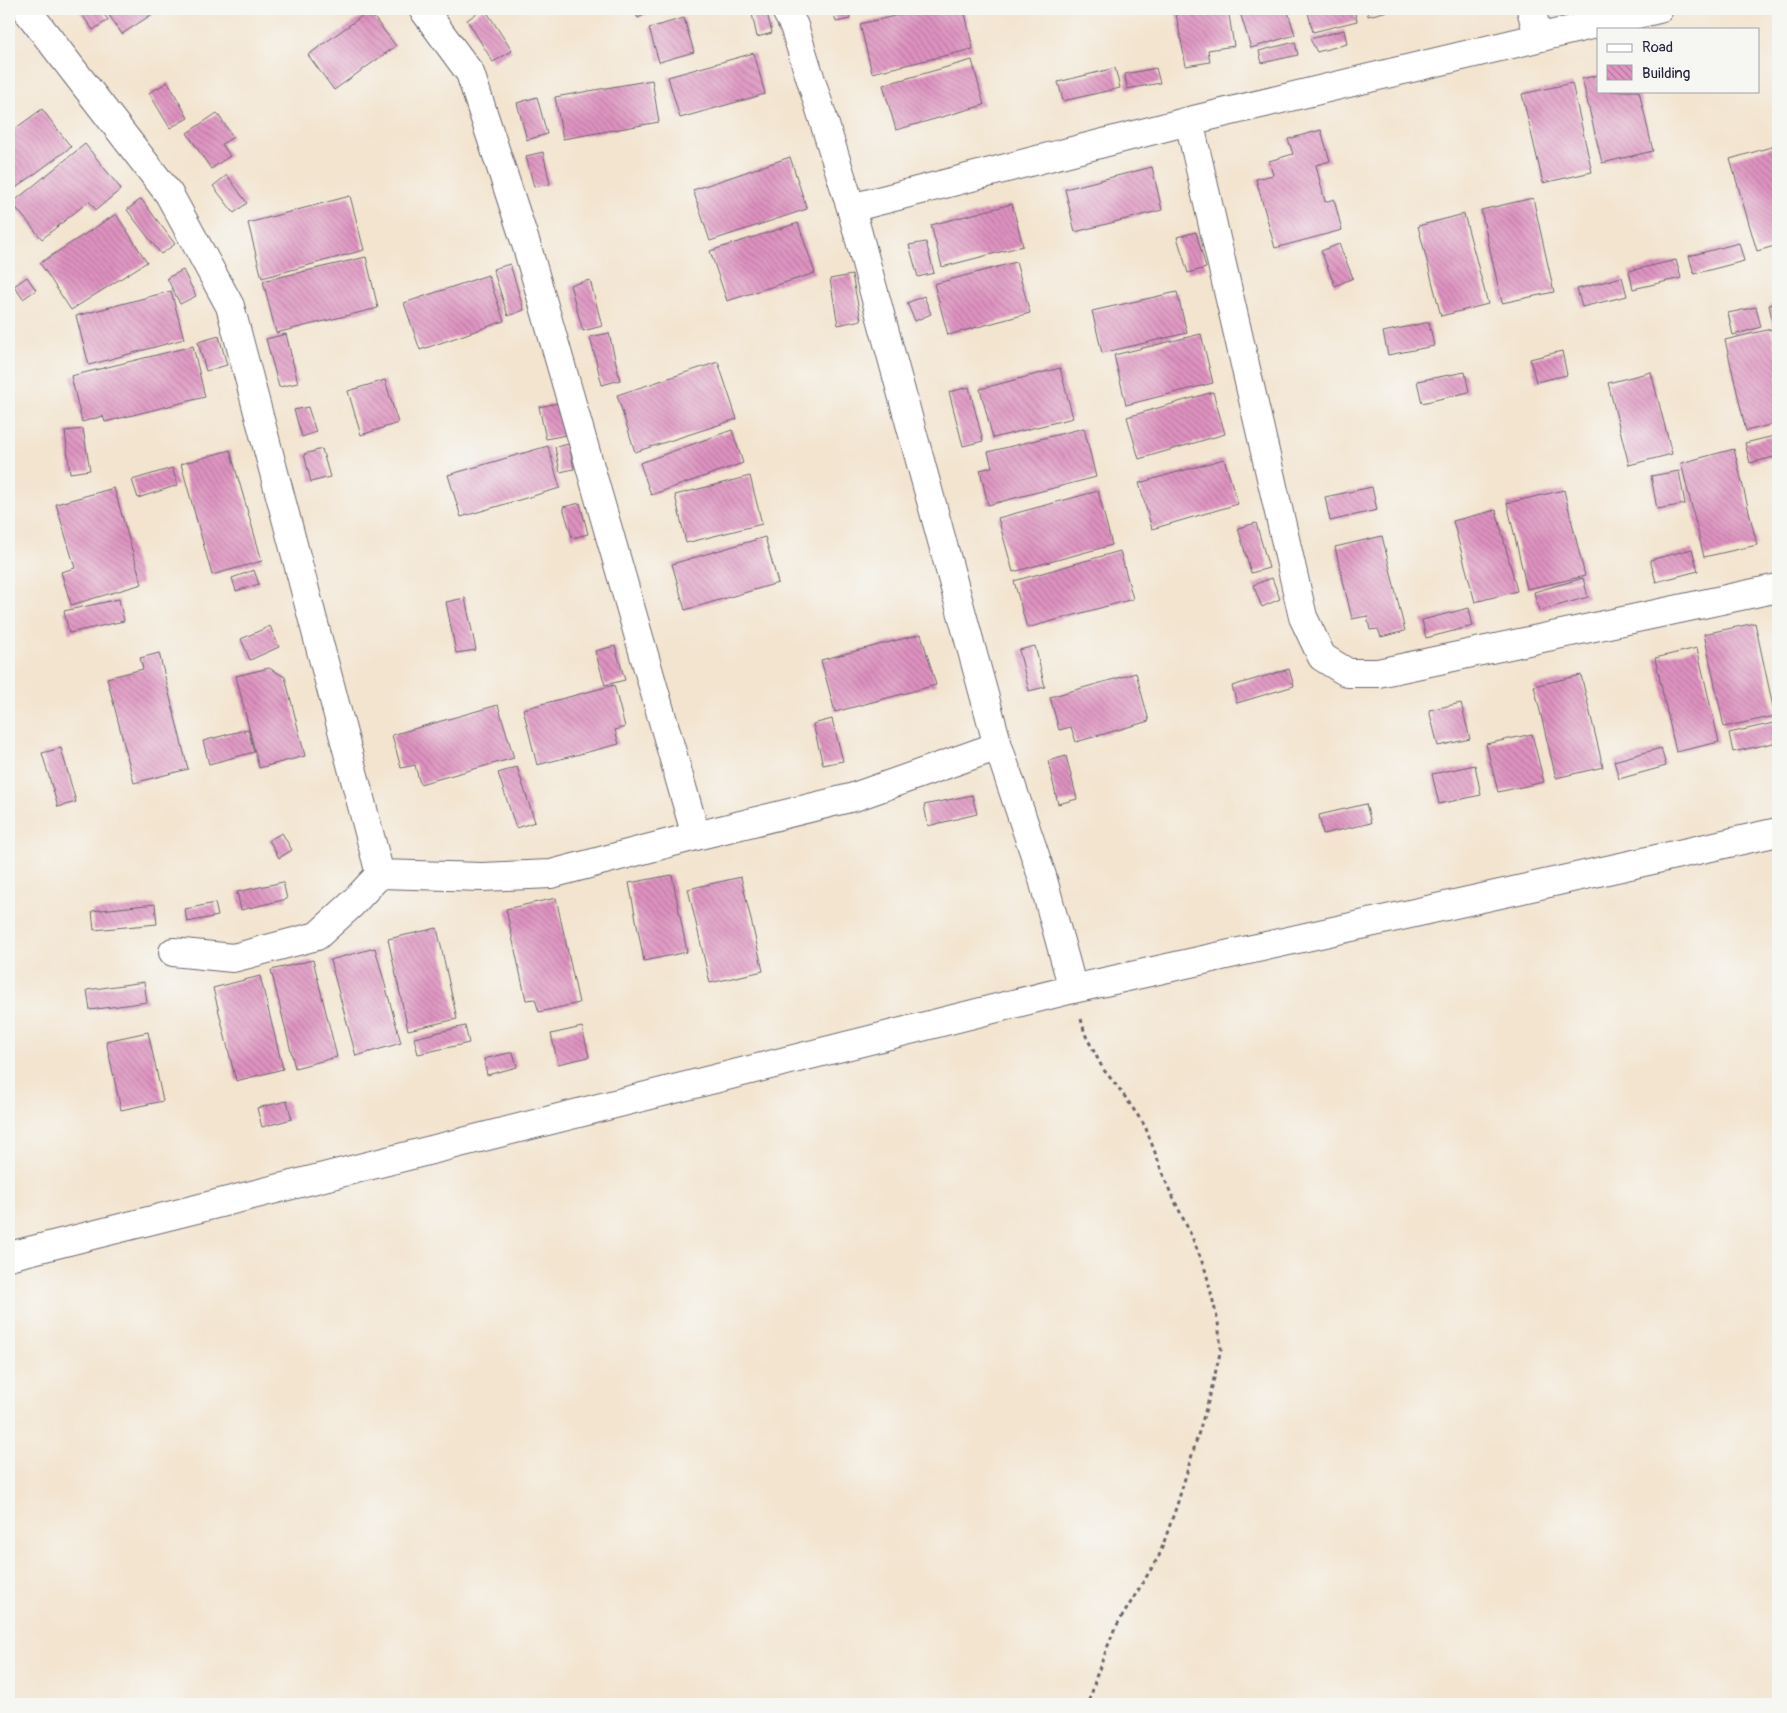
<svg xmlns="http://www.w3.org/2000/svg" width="1787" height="1713" font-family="Pangolin,sans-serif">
<defs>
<pattern id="building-back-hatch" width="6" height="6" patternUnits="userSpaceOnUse" patternTransform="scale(1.25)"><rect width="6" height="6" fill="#df92c0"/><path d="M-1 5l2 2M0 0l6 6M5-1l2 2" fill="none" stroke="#b4779d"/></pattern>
</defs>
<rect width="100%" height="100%" fill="#f6f6f2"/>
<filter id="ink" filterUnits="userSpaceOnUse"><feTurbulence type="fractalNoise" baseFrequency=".02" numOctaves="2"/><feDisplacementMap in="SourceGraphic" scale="10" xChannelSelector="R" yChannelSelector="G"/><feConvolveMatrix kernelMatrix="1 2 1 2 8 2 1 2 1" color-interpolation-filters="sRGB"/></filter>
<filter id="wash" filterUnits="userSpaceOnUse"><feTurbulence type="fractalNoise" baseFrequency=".0096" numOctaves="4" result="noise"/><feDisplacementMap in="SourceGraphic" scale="20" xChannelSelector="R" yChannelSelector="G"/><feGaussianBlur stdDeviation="1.12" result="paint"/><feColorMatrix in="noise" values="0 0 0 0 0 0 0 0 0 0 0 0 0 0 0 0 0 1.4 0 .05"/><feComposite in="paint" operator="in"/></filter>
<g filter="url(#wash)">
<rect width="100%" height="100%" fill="#f3e4cf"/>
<g id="blocks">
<path fill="url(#building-back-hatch)" d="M 78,9 L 100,9 L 108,20 L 93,30 Z
M 105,9 L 160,9 L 122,34 Z
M 483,9 L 485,9 L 512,51 L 493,62 L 467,20 Z
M 633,9 L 657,9 L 638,18 Z
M 751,9 L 766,9 L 772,33 L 757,37 Z
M 833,9 L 848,9 L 850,19 L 836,22 Z
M 924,9 L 964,9 L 973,49 L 872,73 L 860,24 Z
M 1175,9 L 1228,9 L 1234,46 L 1208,50 L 1210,62 L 1186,66 Z
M 1239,9 L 1287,9 L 1295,35 L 1251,48 Z
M 1307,9 L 1354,9 L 1357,21 L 1313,32 Z
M 1367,9 L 1396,9 L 1368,16 Z
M 369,11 L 396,46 L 334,90 L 308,55 Z
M 684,18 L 694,52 L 659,62 L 649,28 Z
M 1344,30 L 1347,44 L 1317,52 L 1310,39 Z
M 1295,42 L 1298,55 L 1262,63 L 1259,51 Z
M 754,53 L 765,94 L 680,118 L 668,77 Z
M 972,60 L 984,105 L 896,130 L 883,85 Z
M 1115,68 L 1120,88 L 1063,101 L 1058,82 Z
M 1156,68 L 1160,83 L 1127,89 L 1125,74 Z
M 1598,75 L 1598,91 L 1639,91 L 1653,151 L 1602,163 L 1582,79 Z
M 652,80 L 659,122 L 563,139 L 555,97 Z
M 168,82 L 188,118 L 170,128 L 149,93 Z
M 1572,83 L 1592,172 L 1543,183 L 1522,94 Z
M 537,97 L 547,134 L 527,140 L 517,103 Z
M 42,109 L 71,147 L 9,193 L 9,133 Z
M 217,113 L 233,137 L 222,144 L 230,156 L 211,169 L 187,133 Z
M 1321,130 L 1330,161 L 1316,165 L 1325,202 L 1334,199 L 1342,230 L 1275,248 L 1256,179 L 1273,175 L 1269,161 L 1293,154 L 1288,139 Z
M 85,144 L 121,189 L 96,210 L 89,201 L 42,239 L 12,203 Z
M 1778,145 L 1778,245 L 1757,251 L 1730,159 Z
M 543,152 L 550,184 L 534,187 L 526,156 Z
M 790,157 L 807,209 L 710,241 L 693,190 Z
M 1152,167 L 1162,210 L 1075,232 L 1065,189 Z
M 227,175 L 247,203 L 234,213 L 213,186 Z
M 350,196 L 364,250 L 262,278 L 248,223 Z
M 1533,198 L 1554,292 L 1502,303 L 1481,210 Z
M 141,199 L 175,244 L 161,254 L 127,210 Z
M 1012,204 L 1023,246 L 942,267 L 931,225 Z
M 116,214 L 147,262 L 71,310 L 40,263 Z
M 1464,214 L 1488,304 L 1441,316 L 1418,226 Z
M 798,223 L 815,273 L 727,301 L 710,251 Z
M 1196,232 L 1206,268 L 1188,273 L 1177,237 Z
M 926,242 L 934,273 L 918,277 L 909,245 Z
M 1739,243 L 1744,261 L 1694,274 L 1689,256 Z
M 1339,244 L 1353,278 L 1335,286 L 1321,251 Z
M 366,257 L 378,308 L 276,333 L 263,281 Z
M 1676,260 L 1681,278 L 1633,289 L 1629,271 Z
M 1016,262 L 1030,313 L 948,335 L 934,284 Z
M 510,264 L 524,310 L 508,316 L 493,269 Z
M 183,270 L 196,296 L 180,304 L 167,278 Z
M 488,275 L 504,321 L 420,350 L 404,303 Z
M 852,275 L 861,320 L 838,325 L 830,279 Z
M 27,277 L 36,290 L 23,299 L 14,286 Z
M 1622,277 L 1627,296 L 1582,307 L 1577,289 Z
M 590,280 L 602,326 L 583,331 L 570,285 Z
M 171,291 L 184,339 L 89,365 L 76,316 Z
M 1177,292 L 1187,333 L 1102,353 L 1092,311 Z
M 924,296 L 931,314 L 915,321 L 907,303 Z
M 1778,303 L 1778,328 L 1774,329 L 1769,305 Z
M 1756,307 L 1761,327 L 1733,335 L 1728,313 Z
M 1429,322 L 1434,346 L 1388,355 L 1383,332 Z
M 1771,329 L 1778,358 L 1778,423 L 1746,431 L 1725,340 Z
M 609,333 L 620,380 L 602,385 L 590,337 Z
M 286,334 L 298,383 L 279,387 L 266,339 Z
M 1201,334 L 1213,383 L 1126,405 L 1114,355 Z
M 219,336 L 227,365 L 206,371 L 198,342 Z
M 193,346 L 205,397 L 105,422 L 103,416 L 82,422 L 71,376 Z
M 1562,351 L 1567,375 L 1536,382 L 1530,359 Z
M 718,362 L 737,419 L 635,452 L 617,395 Z
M 1060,368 L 1073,418 L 993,438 L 980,389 Z
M 1465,372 L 1469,392 L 1422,403 L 1417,381 Z
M 1651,372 L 1672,454 L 1629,465 L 1608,383 Z
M 385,380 L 398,423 L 361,435 L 348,391 Z
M 969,387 L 983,441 L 963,446 L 949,392 Z
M 1213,392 L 1225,434 L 1139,459 L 1127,417 Z
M 558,403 L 566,435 L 546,439 L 539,407 Z
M 308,407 L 316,432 L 302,437 L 294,410 Z
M 1084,428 L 1096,477 L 988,505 L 980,470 L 992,467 L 988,452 Z
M 83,429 L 90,470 L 70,473 L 65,431 Z
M 732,430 L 743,463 L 651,495 L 640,463 Z
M 1778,435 L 1778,456 L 1750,463 L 1745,443 Z
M 569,444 L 574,469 L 560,472 L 555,447 Z
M 548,446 L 560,488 L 461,517 L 448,475 Z
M 322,449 L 330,477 L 311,482 L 304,454 Z
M 1734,449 L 1757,545 L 1704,557 L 1681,463 Z
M 230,450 L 262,561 L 212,575 L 181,464 Z
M 1224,459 L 1238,504 L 1152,529 L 1139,483 Z
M 172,468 L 178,485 L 138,498 L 132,480 Z
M 1679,471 L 1685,504 L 1657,509 L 1651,476 Z
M 750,476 L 762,524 L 686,543 L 675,495 Z
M 1372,487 L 1377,510 L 1330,521 L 1325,497 Z
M 114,488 L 142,584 L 71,605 L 61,572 L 75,568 L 56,504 Z
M 1564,490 L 1585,576 L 1527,589 L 1507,503 Z
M 1098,491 L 1112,545 L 1013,572 L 998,518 Z
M 580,503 L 588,534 L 572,538 L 563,507 Z
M 1496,510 L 1517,591 L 1475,602 L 1453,521 Z
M 1256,523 L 1269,568 L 1251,573 L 1238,528 Z
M 1382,536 L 1405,631 L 1381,637 L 1378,629 L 1370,630 L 1367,616 L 1352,619 L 1335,547 Z
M 765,537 L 778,583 L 685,610 L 672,564 Z
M 1692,549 L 1698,571 L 1656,582 L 1650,560 Z
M 1120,551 L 1133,599 L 1027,628 L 1014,581 Z
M 254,570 L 259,584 L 236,591 L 232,578 Z
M 1272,578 L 1280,599 L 1262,607 L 1253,585 Z
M 1583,578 L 1588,597 L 1539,611 L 1534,592 Z
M 465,598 L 476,650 L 456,653 L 446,602 Z
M 119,599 L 124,621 L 69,633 L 64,611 Z
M 1469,608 L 1473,626 L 1426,638 L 1422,620 Z
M 1755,623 L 1775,716 L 1724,727 L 1704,634 Z
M 270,626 L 279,647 L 250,660 L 241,639 Z
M 921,634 L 936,685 L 835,712 L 821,660 Z
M 615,646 L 625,680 L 605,685 L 595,651 Z
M 1035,646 L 1045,687 L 1029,691 L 1019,650 Z
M 1697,648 L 1719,742 L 1676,752 L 1655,658 Z
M 159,653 L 188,769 L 134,783 L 107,678 L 143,669 L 140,658 Z
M 269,668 L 285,677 L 305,756 L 259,768 L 236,676 Z
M 1289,669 L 1294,686 L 1237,703 L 1232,686 Z
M 1136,673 L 1149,721 L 1076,742 L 1071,727 L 1059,730 L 1050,697 Z
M 1581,675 L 1603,767 L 1556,778 L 1534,686 Z
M 614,685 L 625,727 L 615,730 L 619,744 L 537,765 L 523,709 Z
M 1461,703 L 1470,739 L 1438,746 L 1429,710 Z
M 498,705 L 514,758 L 420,784 L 415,765 L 401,768 L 392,735 Z
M 832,719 L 843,761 L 823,765 L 813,724 Z
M 1778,722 L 1778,742 L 1733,752 L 1729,733 Z
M 248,729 L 254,752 L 209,764 L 203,741 Z
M 1532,734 L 1544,782 L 1498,792 L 1486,744 Z
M 61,748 L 76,802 L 58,807 L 42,753 Z
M 1661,748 L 1666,766 L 1619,779 L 1614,761 Z
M 1066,756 L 1077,799 L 1058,804 L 1048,761 Z
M 1475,765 L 1481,795 L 1439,804 L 1432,774 Z
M 517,767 L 535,822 L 516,828 L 498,773 Z
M 972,795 L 977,814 L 928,826 L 924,805 Z
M 1366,804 L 1371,823 L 1323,834 L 1319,815 Z
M 282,833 L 292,850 L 279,858 L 269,840 Z
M 672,875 L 687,952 L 644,961 L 629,883 Z
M 741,877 L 763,971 L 710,983 L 688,889 Z
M 283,882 L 287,899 L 241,910 L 237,892 Z
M 556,898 L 579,1003 L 539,1012 L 535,999 L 526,1000 L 506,909 Z
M 215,903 L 218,916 L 187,922 L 185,909 Z
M 155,904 L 157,924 L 94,930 L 92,911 Z
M 437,928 L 457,1019 L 408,1030 L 388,939 Z
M 375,948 L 401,1043 L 356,1056 L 330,960 Z
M 313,960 L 337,1057 L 295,1068 L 271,970 Z
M 260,976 L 283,1069 L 236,1081 L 213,988 Z
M 144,982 L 147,1002 L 90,1010 L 87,990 Z
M 465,1026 L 469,1043 L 418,1054 L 414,1038 Z
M 582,1027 L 589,1057 L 558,1064 L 551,1034 Z
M 148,1032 L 163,1101 L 121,1110 L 106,1041 Z
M 513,1052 L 517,1067 L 487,1075 L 484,1059 Z
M 287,1101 L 292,1119 L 262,1127 L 257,1108 Z"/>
</g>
</g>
<g filter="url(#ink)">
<use href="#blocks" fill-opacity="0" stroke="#6b666f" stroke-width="1"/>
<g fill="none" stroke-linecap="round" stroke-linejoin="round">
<defs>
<path id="street" d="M 29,9 L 29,13 L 169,194 L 230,306 L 380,874 L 351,905 L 317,936 L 233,958 L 173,952
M 785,9 L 794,26 L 851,208 L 998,746 L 1042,876 L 1073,989
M 1531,9 L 1538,36
M 1189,121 L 1303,617 L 1322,657 L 1348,673 L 1378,673 L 1778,588
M 851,208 L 1189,121 L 1659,9
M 696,836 L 854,797 L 998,746
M 380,874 L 482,877 L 551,874 L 696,836 L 527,247 L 470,73 L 423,9
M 9,1256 L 1073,989 L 1778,832"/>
</defs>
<use href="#street" stroke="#6b666f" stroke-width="30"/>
<path stroke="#6b666f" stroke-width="3" stroke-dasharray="4 4" stroke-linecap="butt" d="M 1081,1019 L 1085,1034 L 1103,1069 L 1121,1091 L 1145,1126 L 1168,1187 L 1192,1237 L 1206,1272 L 1218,1322 L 1221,1349 L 1210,1395 L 1177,1505 L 1159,1556 L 1114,1630 L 1096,1677 L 1089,1704"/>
<use href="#street" stroke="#fff" stroke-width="28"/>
</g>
</g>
<rect width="1787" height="1713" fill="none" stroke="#f6f6f2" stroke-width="30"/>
<rect x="1597" y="28" width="162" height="65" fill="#f6f6f2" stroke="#a1a1a9"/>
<rect x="1607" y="44" width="25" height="8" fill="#ffffff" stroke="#a1a1a9"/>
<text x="1642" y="52" font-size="15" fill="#22223b">Road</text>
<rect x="1607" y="65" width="25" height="15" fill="url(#building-back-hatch)" stroke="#a1a1a9"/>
<text x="1642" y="78" font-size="15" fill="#22223b">Building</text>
</svg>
